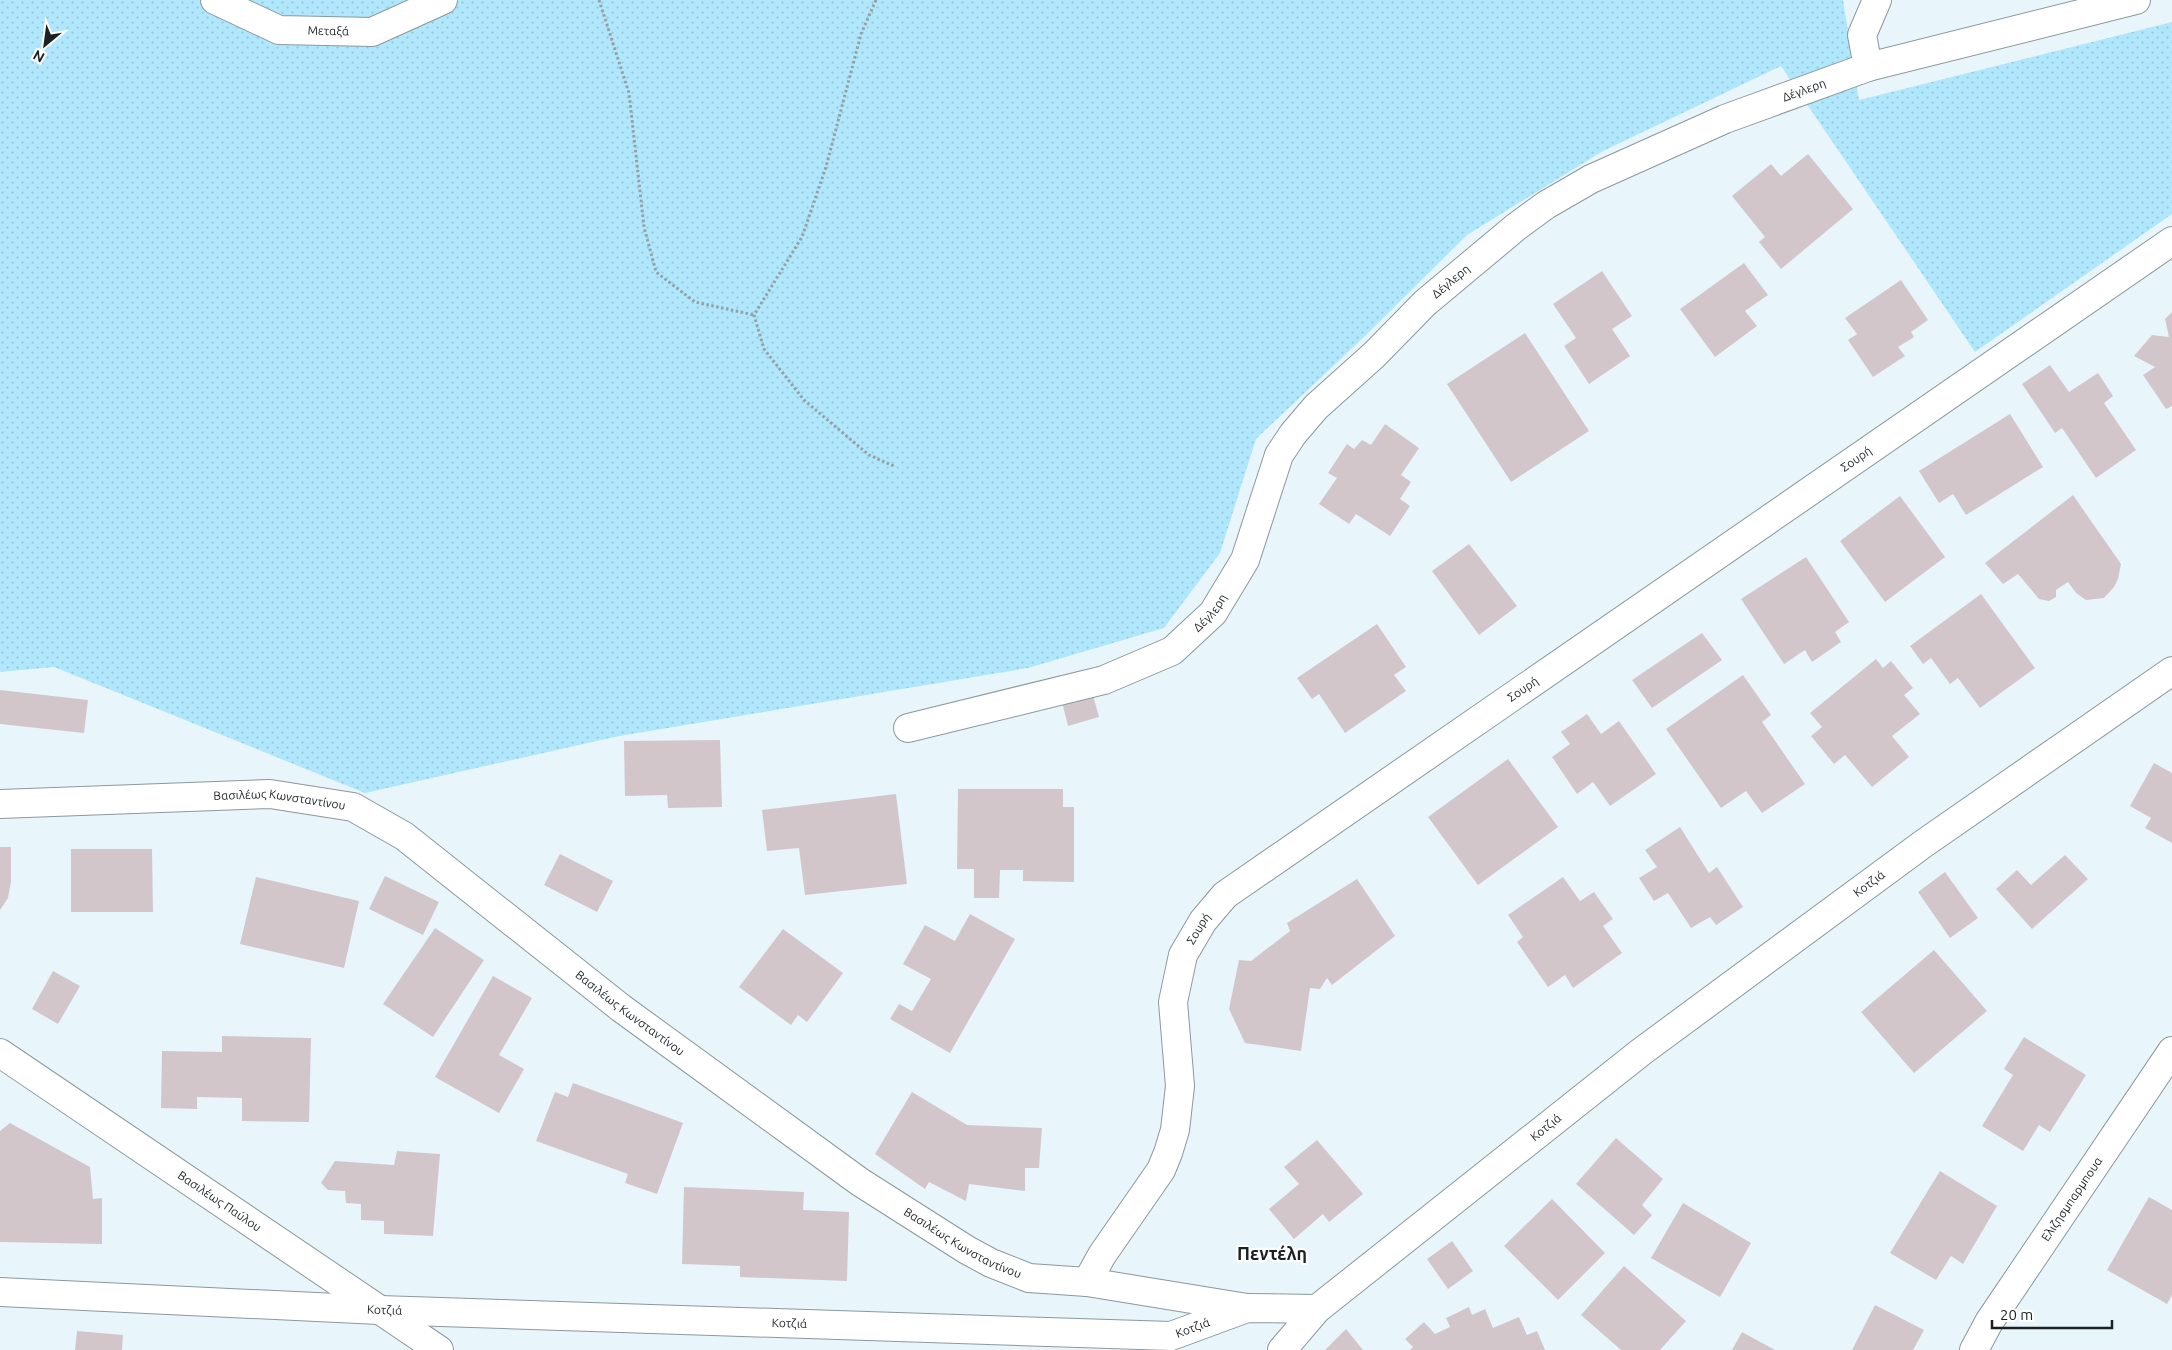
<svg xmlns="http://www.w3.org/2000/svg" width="2172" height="1350" font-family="Ubuntu,sans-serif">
<defs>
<pattern id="grass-dots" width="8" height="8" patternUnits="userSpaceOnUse" patternTransform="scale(1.25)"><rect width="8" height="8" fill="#b0e7fc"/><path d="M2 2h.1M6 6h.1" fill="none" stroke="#97c6d8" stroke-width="1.8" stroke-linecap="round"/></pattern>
</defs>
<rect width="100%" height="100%" fill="#e8f6fc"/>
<path fill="url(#grass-dots)" d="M 0,0 L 1843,0 L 1859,100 L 2172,22 L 2172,214 L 1975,352 L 1781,66 L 1603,151 L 1467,235 L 1366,335 L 1256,439 L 1220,553 L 1164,628 L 1028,668 L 619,736 L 365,793 L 54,667 L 0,672 Z"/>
<path fill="#d3c6cb" d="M 1808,154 L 1853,209 L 1781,269 L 1759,242 L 1765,237 L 1732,196 L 1771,164 L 1781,176 Z
M 1744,263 L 1768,295 L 1745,311 L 1757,326 L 1715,357 L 1680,309 Z
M 1602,271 L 1632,316 L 1612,329 L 1630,356 L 1589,384 L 1564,346 L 1576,338 L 1553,304 Z
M 1901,280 L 1928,320 L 1911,332 L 1914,337 L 1898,347 L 1905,356 L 1873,377 L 1848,340 L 1857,334 L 1845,318 Z
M 2172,312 L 2172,406 L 2166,409 L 2143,375 L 2155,367 L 2134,356 L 2152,335 L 2169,337 L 2165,319 Z
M 1525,333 L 1589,431 L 1511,482 L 1447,384 Z
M 2050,365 L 2069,392 L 2098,373 L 2113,396 L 2104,403 L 2136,450 L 2096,478 L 2062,428 L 2055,433 L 2022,384 Z
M 2010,414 L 2043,467 L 1966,515 L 1953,494 L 1939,503 L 1919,471 Z
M 1385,424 L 1419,448 L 1401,475 L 1411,482 L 1400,499 L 1410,506 L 1390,536 L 1356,514 L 1349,524 L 1319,504 L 1337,478 L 1328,473 L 1347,444 L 1354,449 L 1362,440 L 1371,445 Z
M 2073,495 L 2121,564 L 2118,579 L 2114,587 L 2104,598 L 2086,600 L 2076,593 L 2068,582 L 2056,590 L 2056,597 L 2049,601 L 2039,599 L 2018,574 L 2003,584 L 1985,563 Z
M 1900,496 L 1945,557 L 1885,602 L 1840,541 Z
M 1469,544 L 1517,606 L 1479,635 L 1432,571 Z
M 1806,557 L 1849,622 L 1835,632 L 1841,642 L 1812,662 L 1805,650 L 1784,664 L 1741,599 Z
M 1981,594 L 2035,668 L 1980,708 L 1958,678 L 1950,684 L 1931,658 L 1923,664 L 1910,646 Z
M 1377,624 L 1406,667 L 1394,675 L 1406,691 L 1345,733 L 1319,694 L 1312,699 L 1297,678 Z
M 1702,633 L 1722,660 L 1652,708 L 1632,680 Z
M 1876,659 L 1883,668 L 1891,661 L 1913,688 L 1904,695 L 1920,714 L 1892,736 L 1909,757 L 1872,787 L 1845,755 L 1834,764 L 1811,736 L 1822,727 L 1810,713 Z
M 1743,675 L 1771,715 L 1762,722 L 1805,784 L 1762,813 L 1746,791 L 1721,808 L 1666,729 Z
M 0,690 L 88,700 L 84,733 L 0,724 Z
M 1093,695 L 1099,717 L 1068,726 L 1062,702 Z
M 1587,714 L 1601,734 L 1619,721 L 1656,774 L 1610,806 L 1593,782 L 1577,794 L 1552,757 L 1570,744 L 1561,732 Z
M 720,740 L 722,807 L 668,808 L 667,795 L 625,796 L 624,741 Z
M 1508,759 L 1558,827 L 1478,885 L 1428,817 Z
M 2154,763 L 2172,773 L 2172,843 L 2145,828 L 2151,818 L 2130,806 Z
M 958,789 L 1063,789 L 1063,807 L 1074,807 L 1074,882 L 1023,881 L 1023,870 L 1000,870 L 999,898 L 974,898 L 974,869 L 957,869 Z
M 896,794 L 907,884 L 805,895 L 799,848 L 767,851 L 762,810 Z
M 1680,827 L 1709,873 L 1717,867 L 1743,907 L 1716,925 L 1710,917 L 1691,928 L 1668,893 L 1654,901 L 1639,878 L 1657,867 L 1645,850 Z
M 0,847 L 11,847 L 11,882 L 8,898 L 0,910 Z
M 71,849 L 152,849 L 153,912 L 71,912 Z
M 560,854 L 613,881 L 597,912 L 544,885 Z
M 2065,855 L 2088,879 L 2032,929 L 1996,889 L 2017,870 L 2031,885 Z
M 1945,872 L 1978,918 L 1950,938 L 1918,892 Z
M 385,876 L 439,902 L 423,935 L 369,909 Z
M 256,877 L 359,901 L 344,968 L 240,944 Z
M 1563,877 L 1580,901 L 1594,892 L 1613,919 L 1603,926 L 1622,953 L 1573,988 L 1565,975 L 1548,987 L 1517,942 L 1523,937 L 1508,915 Z
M 1357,879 L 1395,936 L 1332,985 L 1327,978 L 1320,989 L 1310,988 L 1301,1051 L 1245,1043 L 1229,1009 L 1239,960 L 1251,961 L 1290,931 L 1287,923 Z
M 970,914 L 1015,939 L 950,1053 L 890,1019 L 899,1004 L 912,1011 L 931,979 L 903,964 L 925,925 L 955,941 Z
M 435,928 L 484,960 L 433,1037 L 383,1004 Z
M 783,929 L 843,973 L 807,1022 L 798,1015 L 791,1025 L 739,987 Z
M 1934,950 L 1987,1011 L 1914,1073 L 1861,1012 Z
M 53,971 L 80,986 L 58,1024 L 32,1009 Z
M 493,976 L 532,998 L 499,1055 L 524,1069 L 499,1113 L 435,1077 Z
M 222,1036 L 311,1038 L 309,1122 L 242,1121 L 242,1098 L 197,1097 L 197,1109 L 161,1108 L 162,1051 L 222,1052 Z
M 2024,1037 L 2086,1075 L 2050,1132 L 2039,1125 L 2023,1151 L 1982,1126 L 2013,1075 L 2004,1069 Z
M 573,1083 L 683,1123 L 657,1194 L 625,1183 L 628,1174 L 536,1141 L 555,1092 L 568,1097 Z
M 912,1092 L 967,1125 L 1042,1128 L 1039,1168 L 1025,1168 L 1025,1191 L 969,1184 L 966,1201 L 929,1182 L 925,1189 L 875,1154 Z
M 10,1123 L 90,1167 L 93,1199 L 102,1198 L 102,1244 L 0,1242 L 0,1131 Z
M 1616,1138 L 1663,1179 L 1642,1205 L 1652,1215 L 1634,1235 L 1576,1184 Z
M 1317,1140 L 1363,1194 L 1329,1222 L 1323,1214 L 1294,1239 L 1269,1209 L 1299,1184 L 1284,1167 Z
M 397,1151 L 440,1154 L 433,1236 L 384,1234 L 384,1221 L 361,1220 L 361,1204 L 346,1203 L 345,1191 L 328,1190 L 321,1183 L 335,1161 L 394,1165 Z
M 1940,1171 L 1997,1206 L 1963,1264 L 1951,1256 L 1936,1280 L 1890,1253 Z
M 684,1187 L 804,1192 L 803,1210 L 849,1212 L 847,1281 L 740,1277 L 740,1266 L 682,1264 Z
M 2149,1197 L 2172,1210 L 2172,1295 L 2167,1304 L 2107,1270 Z
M 1552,1199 L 1605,1253 L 1558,1300 L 1504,1246 Z
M 1683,1203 L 1751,1243 L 1720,1297 L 1651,1258 Z
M 1452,1241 L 1473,1271 L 1448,1289 L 1427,1259 Z
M 1624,1266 L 1686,1321 L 1660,1350 L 1621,1350 L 1581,1315 Z
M 1875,1305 L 1924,1330 L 1913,1350 L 1852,1350 Z
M 1469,1307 L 1472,1315 L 1485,1309 L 1493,1328 L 1519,1317 L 1527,1335 L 1537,1331 L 1545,1350 L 1410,1350 L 1413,1347 L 1405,1339 L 1424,1322 L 1435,1334 L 1450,1327 L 1446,1318 Z
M 1346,1329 L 1363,1350 L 1325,1350 Z
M 77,1331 L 123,1335 L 122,1350 L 75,1350 Z
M 1742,1332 L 1775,1350 L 1732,1350 Z"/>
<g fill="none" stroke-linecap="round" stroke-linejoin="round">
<defs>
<g id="minor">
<path id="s1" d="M 215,0 L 279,30 L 372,32 L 443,0"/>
<path d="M 1868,67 L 1862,35 L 1877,0"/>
<path id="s2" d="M 908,728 L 1104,680 L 1172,651 L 1213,613 L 1245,560 L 1279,455 L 1293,434 L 1316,407 L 1374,355 L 1425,303 L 1516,227 L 1546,205 L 1591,179 L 1725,119 L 1868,67 L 2136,0"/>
<path id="s3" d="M 0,804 L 270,794 L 353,807 L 404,836 L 621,1008 L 860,1182 L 967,1250 L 991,1263 L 1029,1278 L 1087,1282 L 1247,1308"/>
<path id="s4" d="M 0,1053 L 439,1350"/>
<path id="s5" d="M 1087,1282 L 1102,1255 L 1161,1170 L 1168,1153 L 1175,1130 L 1180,1086 L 1173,1002 L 1183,955 L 1203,921 L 1225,895 L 2172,241"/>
<path id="s6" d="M 0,1292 L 379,1310 L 1171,1336 L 1247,1308 L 1317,1309"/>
<path id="s7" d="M 1282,1350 L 1317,1309 L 1641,1052 L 1923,844 L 2172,671"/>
<path id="s8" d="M 1974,1350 L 1989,1322 L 2172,1051"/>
</g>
</defs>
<use href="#minor" stroke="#8b989d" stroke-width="30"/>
<path stroke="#959fa4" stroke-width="3" stroke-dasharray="2.5 2.5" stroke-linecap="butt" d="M 599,0 L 629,93 L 644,227 L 656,272 L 695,302 L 754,315
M 876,0 L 861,34 L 826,167 L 802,237 L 754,315 L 764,349 L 804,400 L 869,455 L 894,466"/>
<use href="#minor" stroke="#fff" stroke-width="28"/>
</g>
<g text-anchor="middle" stroke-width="4.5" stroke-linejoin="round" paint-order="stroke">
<g font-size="12" fill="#1b2023" stroke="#fff">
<text dy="4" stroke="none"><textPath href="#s1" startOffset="120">Μεταξά</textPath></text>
<text dy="4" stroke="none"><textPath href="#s2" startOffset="1154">Δέγλερη</textPath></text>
<text dy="4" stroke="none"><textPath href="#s2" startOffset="749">Δέγλερη</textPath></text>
<text dy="4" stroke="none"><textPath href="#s5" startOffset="1194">Σουρή</textPath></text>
<text dy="4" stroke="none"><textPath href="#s2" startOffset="330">Δέγλερη</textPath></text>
<text dy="4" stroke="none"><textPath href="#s5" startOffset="789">Σουρή</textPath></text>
<text dy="4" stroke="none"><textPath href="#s3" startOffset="280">Βασιλέως Κωνσταντίνου</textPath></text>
<text dy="4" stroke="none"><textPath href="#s7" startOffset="751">Κοτζιά</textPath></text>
<text dy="4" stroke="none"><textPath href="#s5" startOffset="384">Σουρή</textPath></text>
<text dy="4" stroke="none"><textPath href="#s3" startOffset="700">Βασιλέως Κωνσταντίνου</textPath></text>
<text dy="4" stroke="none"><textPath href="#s7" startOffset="346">Κοτζιά</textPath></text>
<text dy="4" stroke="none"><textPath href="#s8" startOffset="180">Ελιζησμπαρμπουα</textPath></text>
<text dy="4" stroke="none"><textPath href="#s4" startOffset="265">Βασιλέως Παύλου</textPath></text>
<text dy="4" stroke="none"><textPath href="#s3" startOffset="1105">Βασιλέως Κωνσταντίνου</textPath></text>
<text dy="4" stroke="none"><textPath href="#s6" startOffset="385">Κοτζιά</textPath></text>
<text dy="4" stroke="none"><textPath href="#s6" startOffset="790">Κοτζιά</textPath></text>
<text dy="4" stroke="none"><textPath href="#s6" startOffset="1195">Κοτζιά</textPath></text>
</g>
<g font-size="18" font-weight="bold" fill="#1b2023" stroke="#fff">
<text x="1272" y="1260">Πεντέλη</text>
</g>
</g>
<g transform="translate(45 45) rotate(209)" stroke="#ffffff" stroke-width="4" paint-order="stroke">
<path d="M0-4L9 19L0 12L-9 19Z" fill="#1b2023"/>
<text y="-8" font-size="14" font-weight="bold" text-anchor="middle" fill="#1b2023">N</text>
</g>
<path d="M1992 1320v8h120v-8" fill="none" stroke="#1b2023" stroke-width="2.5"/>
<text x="2000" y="1320" font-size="15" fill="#1b2023" stroke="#ffffff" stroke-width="4" paint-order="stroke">20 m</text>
</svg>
